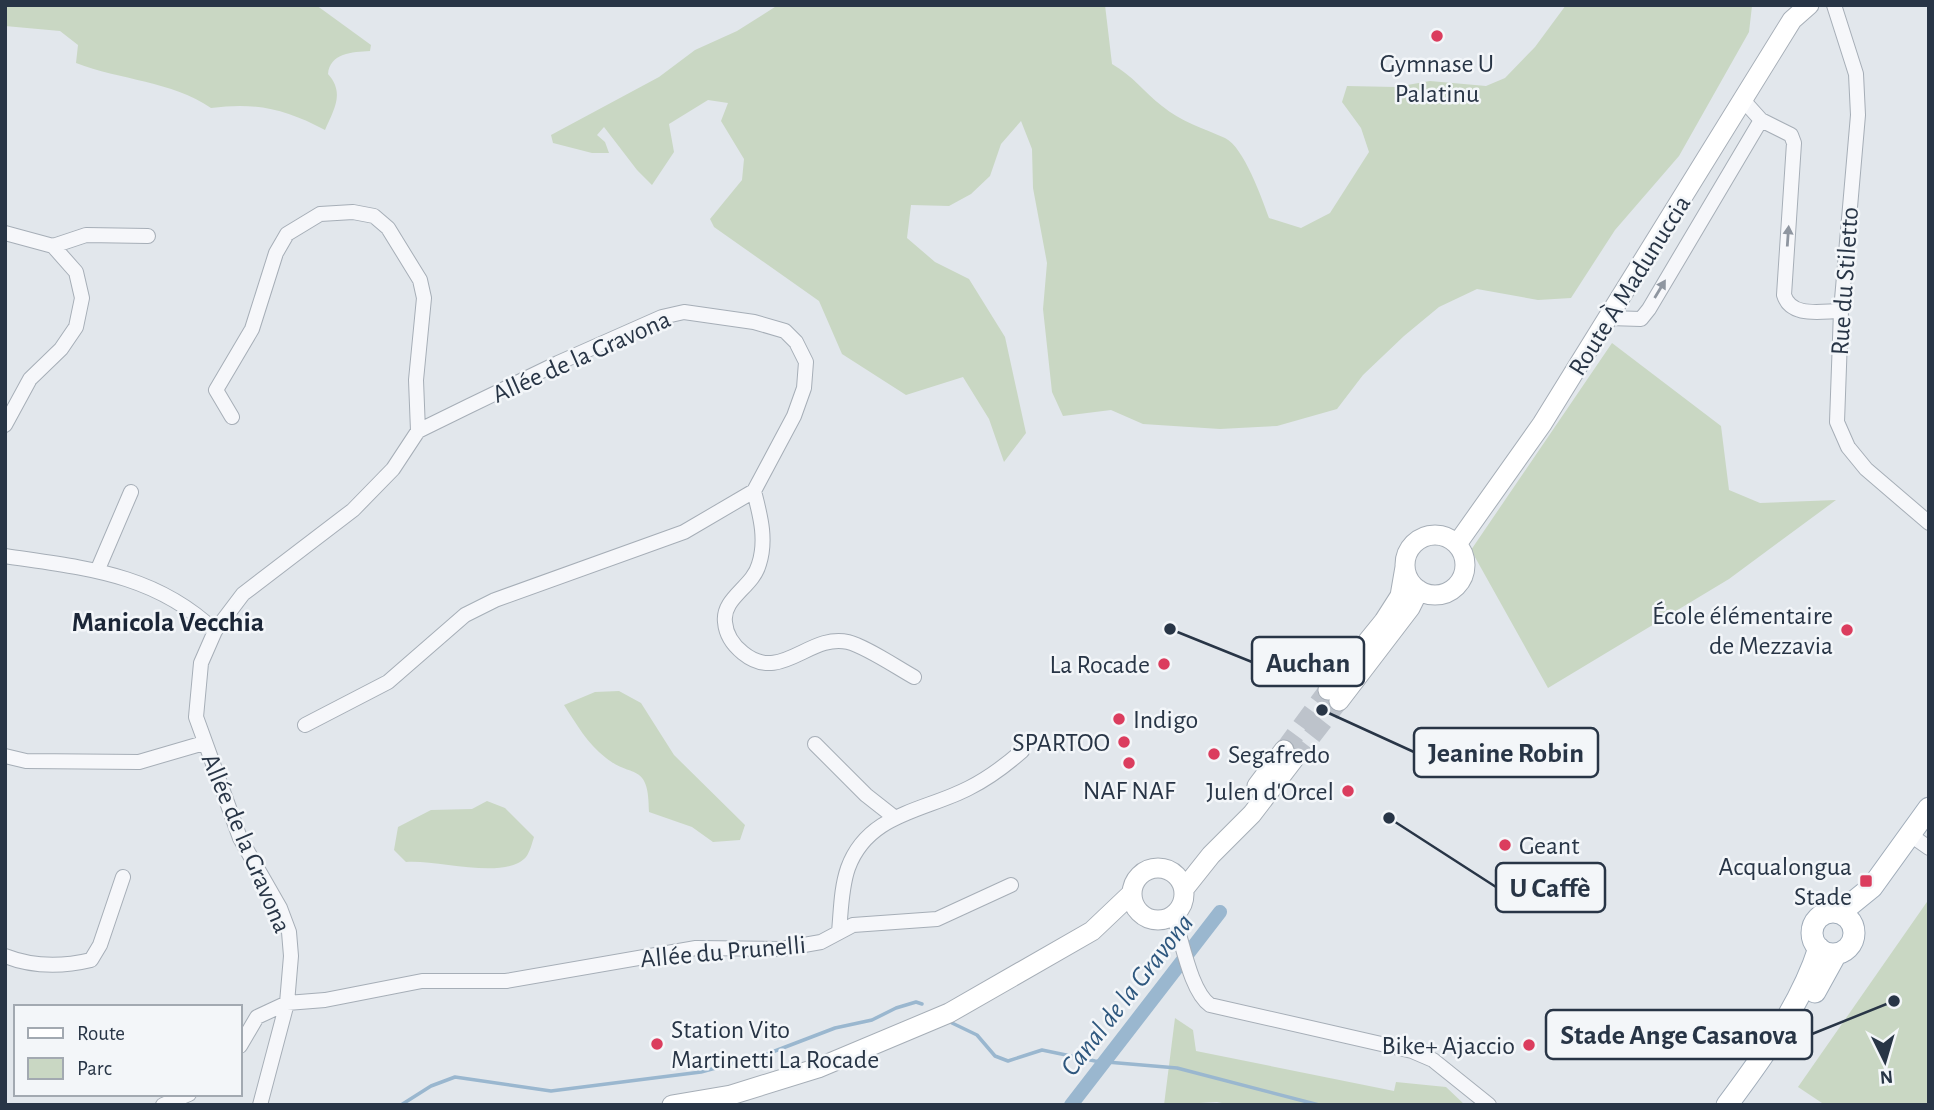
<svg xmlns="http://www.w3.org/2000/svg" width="1934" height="1110" font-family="'Alegreya Sans',sans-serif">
<rect width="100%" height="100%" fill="#e2e7ec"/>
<path fill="#c9d7c3" d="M 5,5 L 316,5 L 371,45 L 370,51 C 352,52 330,53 328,74 C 345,93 334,109 325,130 C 285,109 256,102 211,108 C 172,81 120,80 76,63 L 78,45 L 60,31 L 5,26 Z
M 778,5 L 1105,5 L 1112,64 C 1133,76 1144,92 1162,106 C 1181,122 1203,128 1225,138 C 1244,147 1262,199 1269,218 L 1301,228 L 1330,213 L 1369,152 L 1361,128 L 1342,102 L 1347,86 L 1396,87 L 1430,81 L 1486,86 L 1505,78 L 1535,47 L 1566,5 L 1752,6 L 1749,32 L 1679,156 L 1615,230 L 1571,298 L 1538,300 L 1477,289 L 1439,307 L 1404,336 L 1363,375 L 1337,409 L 1277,426 L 1220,429 L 1143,424 L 1111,410 L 1063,416 L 1052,392 L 1043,309 L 1047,263 L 1033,188 L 1032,149 L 1021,121 L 1001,144 L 990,176 L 971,194 L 949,206 L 911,205 L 907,238 L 935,262 L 969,279 L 1005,337 L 1026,433 L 1004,462 L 989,419 L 963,377 L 906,395 L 842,354 L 819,301 L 714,227 L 710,219 L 742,180 L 744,159 L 721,121 L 728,103 L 708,100 L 669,124 L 674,152 L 652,185 L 637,170 L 604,127 L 597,135 L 605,142 L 609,153 L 592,153 L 553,143 L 551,135 L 659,77 L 695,50 L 737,31 Z
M 1612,343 L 1721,426 L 1729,490 L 1760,503 L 1836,500 L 1729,579 L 1548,688 L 1471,550 Z
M 619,691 L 641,703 L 674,755 L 745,825 L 740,840 L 713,842 L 692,827 L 649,812 C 649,761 632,779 606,758 C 587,743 577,725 564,705 L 595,692 Z
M 487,801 L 505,808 L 534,837 C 532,843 530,852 526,857 C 505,881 436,859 406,862 L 394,850 L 398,827 L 431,810 L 472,809 Z
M 1929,899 L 1929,1105 L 1825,1105 L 1798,1087 Z
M 1175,1018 L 1193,1030 L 1196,1051 L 1394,1091 L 1396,1082 L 1446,1087 L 1465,1105 L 1232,1105 L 1217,1102 L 1164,1105 Z"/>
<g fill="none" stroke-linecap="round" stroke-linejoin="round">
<path stroke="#9ab7cf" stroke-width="3.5" d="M 952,1023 L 977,1035 L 995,1056 L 1008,1061 L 1042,1050 L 1095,1061 L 1177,1068 L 1319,1105
M 401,1105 L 431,1086 L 455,1077 L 551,1091 L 701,1072 L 767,1054 L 835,1028 L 872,1020 L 896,1008 L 916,1002 L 922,1004"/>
<path stroke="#9ab7cf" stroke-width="14" d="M 1071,1105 L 1220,912"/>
<path stroke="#bdc3cb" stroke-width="19" stroke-dasharray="19 10" stroke-linecap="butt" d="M 1284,750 L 1328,690
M 1294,759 L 1339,701"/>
<defs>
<path id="street" d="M 1834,5 L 1856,74 L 1858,115 L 1841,311 L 1837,422 L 1848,447 L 1866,469 L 1929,523
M 1761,120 L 1791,135 L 1794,143 L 1784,295 C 1791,318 1821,311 1841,311
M 5,233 L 53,246 L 76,272 L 82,298 L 76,327 L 61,349 L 30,379 L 5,425
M 53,246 L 86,235 L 148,236
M 1609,318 L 1641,319 L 1649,309 L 1761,120 L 1743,100
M 232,417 L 216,390 L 252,329 L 276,253 L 287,234 L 320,214 L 353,212 L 374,216 L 388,228 L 420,280 L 424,298 L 416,380 L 418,431
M 754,491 C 760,515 767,539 759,564 C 753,587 722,598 725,622 C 726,635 733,645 743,653 C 781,684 809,633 848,642 C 867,647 896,667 914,677
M 5,556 C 84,568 154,573 215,631
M 98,569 L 131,492
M 815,744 L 866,795 L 894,817
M 5,756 L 26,761 L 139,762 L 204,743
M 1909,834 L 1929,848
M 1173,915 C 1182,939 1190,991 1210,1005 L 1412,1051 L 1433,1060 L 1489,1105
M 839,932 C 841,911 841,888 848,868 C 868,813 925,811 969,788 C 989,778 1006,765 1022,751
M 5,956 C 33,967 62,967 91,960 L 100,945 L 123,877
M 240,1046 L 257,1017 L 287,1003 L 325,1000 L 422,981 L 506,981 L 696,948 L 781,949 L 821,942 L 853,925 L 937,919 L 1011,885
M 163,1105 L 189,1094
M 260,1105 L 287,1003 L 291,956 L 289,932 L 280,908 L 240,838 L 196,717 L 201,663 L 215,631 L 243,594 L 353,510 L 393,469 L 418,431 L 469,406 L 558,363 L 662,317 L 684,312 L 754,322 L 785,331 L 796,342 L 806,362 L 804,388 L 794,416 L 754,491 L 684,532 L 495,600 L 465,615 L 388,682 L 305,725"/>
<path id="secondary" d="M1405 565a30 30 0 1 1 60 0a30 30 0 1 1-60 0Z
M 1457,544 L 1542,424 L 1792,20 L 1809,5
M 1328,690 L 1384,621 L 1400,596 L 1405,567
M 1339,701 L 1410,608 L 1419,590
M 1257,786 L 1284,750
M1132 894a26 26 0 1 1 52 0a26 26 0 1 1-52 0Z
M 1184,889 L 1211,855 L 1252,814 L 1294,759
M 672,1105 L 731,1095 L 818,1068 L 949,1013 L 1092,931 L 1131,894"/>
<path id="primary" d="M1812 933a21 21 0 1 1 42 0a21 21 0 1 1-42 0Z
M 1840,913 L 1872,887 L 1929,808
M 1815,992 L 1836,954
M 1727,1105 C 1762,1058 1801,1005 1819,948"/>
</defs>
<use href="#street" stroke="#a6aeb7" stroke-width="16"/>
<use href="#secondary" stroke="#a6aeb7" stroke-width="21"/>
<use href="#primary" stroke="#a0acb9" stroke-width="23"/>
<use href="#street" stroke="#f6f7fa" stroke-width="14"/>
<use href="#secondary" stroke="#fff" stroke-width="19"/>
<use href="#primary" stroke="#fff" stroke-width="21"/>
</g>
<defs><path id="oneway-solid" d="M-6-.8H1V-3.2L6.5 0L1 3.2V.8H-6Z" transform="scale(1.75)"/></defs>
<g fill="#8f96a0">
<use href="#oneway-solid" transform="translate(1788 236) rotate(-86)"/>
<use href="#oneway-solid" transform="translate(1660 289) rotate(-59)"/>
</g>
<g fill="#db3d5e" stroke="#f3f6f9" stroke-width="2.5">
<circle cx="1437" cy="36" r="7"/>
<circle cx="1847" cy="630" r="7"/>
<circle cx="1164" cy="664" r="7"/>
<circle cx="1119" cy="719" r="7"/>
<circle cx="1124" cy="742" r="7"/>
<circle cx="1214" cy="754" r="7"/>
<circle cx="1129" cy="763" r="7"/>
<circle cx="1348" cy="791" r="7"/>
<circle cx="1505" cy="845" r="7"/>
<rect x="1859" y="874" width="14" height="14" rx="3.5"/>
<circle cx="657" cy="1044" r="7"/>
<circle cx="1529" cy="1045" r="7"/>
</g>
<g text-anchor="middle" stroke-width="5" stroke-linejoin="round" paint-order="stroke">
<g font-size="26" fill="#283546" stroke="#f3f6f9" text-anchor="end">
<text x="1437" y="72" text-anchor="middle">Gymnase U<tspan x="1437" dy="30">Palatinu</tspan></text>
<text x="1833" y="624">École élémentaire<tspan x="1833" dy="30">de Mezzavia</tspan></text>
<text x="1150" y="673">La Rocade</text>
<text x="1133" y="728" text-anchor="start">Indigo</text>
<text x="1110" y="751">SPARTOO</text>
<text x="1228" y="763" text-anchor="start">Segafredo</text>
<text x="1129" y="799" text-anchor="middle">NAF NAF</text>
<text x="1334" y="800">Julen d'Orcel</text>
<text x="1519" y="854" text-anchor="start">Geant</text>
<text x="1852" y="875">Acqualongua<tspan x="1852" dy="30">Stade</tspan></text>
<text x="671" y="1038" text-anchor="start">Station Vito<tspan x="671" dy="30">Martinetti La Rocade</tspan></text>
<text x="1515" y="1054">Bike+ Ajaccio</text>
</g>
<g font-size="26" fill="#283546" stroke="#f3f6f9">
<text transform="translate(1844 281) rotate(-86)" y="9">Rue du Stiletto</text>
<text transform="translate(1629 285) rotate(-58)" y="9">Route À Madunuccia</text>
<text transform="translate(581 356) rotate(-24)" y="9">Allée de la Gravona</text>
<text transform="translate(247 843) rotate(67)" y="9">Allée de la Gravona</text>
<text transform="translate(723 951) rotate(-5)" y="9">Allée du Prunelli</text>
</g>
<g font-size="28" font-weight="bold" fill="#1b2637" stroke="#f3f6f9">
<text x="168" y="631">Manicola Vecchia</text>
</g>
<g font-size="28" font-style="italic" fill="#2e577e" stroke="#f3f6f9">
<text transform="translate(1126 994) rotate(-52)" y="10">Canal de la Gravona</text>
</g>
</g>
<path fill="none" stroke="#283546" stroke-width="2.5" d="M1170 629L1252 662M1322 710L1414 752M1389 818L1496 887M1894 1001L1812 1034"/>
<g fill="#283546" stroke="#f3f6f9" stroke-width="2.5">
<circle cx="1170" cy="629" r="7"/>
<circle cx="1322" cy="710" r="7"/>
<circle cx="1389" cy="818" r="7"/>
<circle cx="1894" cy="1001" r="7"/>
</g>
<g fill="#f3f6f9" stroke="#283546" stroke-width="2.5">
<rect x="1252" y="637" width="112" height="49" rx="7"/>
<rect x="1414" y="728" width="184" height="49" rx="7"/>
<rect x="1496" y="863" width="109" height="49" rx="7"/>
<rect x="1546" y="1010" width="266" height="49" rx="7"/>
</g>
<g font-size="28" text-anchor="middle" font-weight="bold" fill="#283546">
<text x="1308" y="672">Auchan</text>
<text x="1506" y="762">Jeanine Robin</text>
<text x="1550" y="897">U Caffè</text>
<text x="1679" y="1044">Stade Ange Casanova</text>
</g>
<rect width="1934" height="1110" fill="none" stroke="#283546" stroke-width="14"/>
<rect x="14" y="1005" width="228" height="91" fill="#f3f6f9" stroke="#a2a9b1" stroke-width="2"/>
<rect x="28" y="1028" width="35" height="10" fill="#ffffff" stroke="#a2a9b1" stroke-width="2"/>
<text x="77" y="1040" font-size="21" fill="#283546">Route</text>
<rect x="28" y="1058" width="35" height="21" fill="#c9d7c3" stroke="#a2a9b1" stroke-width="2"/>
<text x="77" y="1075" font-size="21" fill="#283546">Parc</text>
<g transform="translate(1885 1061) rotate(175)" stroke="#f3f6f9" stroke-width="5" paint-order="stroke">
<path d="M0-5L12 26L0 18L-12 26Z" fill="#283546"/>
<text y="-10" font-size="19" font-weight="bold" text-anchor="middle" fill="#283546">N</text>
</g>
</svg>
